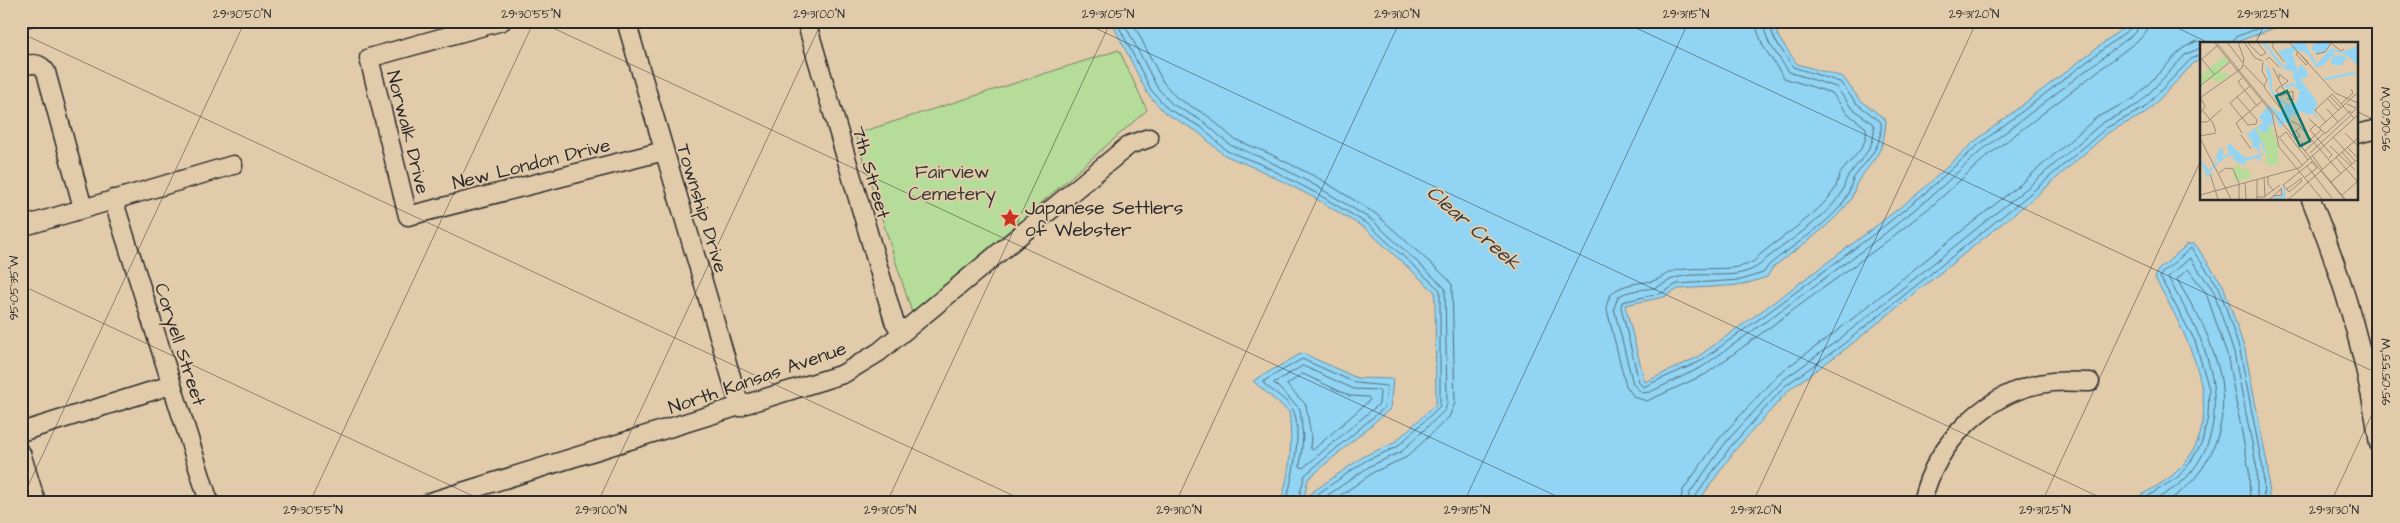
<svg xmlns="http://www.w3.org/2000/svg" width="2400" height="523" font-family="'Architects Daughter',sans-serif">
<rect width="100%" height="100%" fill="#e2cbab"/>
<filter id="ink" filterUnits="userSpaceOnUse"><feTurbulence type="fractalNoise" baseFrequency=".02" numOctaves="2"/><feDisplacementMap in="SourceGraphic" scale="10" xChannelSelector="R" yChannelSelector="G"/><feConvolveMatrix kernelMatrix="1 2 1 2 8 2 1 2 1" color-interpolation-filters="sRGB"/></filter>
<g filter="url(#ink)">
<path fill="#b5dc98" stroke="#708462" d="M 1119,50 L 1147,110 L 913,316 L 855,134 Z"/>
<path fill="#91d4f3" stroke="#6890a3" d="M 1111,21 L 1772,21 L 1779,38 L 1797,64 L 1843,77 L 1859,99 L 1886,120 C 1884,153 1876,156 1858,181 C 1854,187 1854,196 1849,202 C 1829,228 1799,247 1773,267 L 1767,277 L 1742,285 L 1678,289 L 1664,297 L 1625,305 L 1645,382 L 1696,358 L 1770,305 L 1871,230 L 1922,190 L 1974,142 L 2132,21 L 2293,21 L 2231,44 L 2201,44 L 2201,59 L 2194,63 L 2146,113 L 2109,132 L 2035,197 L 1844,350 L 1790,389 L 1735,450 L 1698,502 L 1281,502 C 1290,472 1293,443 1289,412 L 1253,381 L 1302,353 L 1357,378 L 1393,379 L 1390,409 L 1308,479 L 1304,498 L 1364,456 L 1394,443 L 1436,404 L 1435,292 L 1366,229 L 1313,197 L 1260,170 L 1224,155 L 1198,132 L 1165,113 L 1147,93 Z
M 2188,244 L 2195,244 L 2223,285 L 2245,350 L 2268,468 L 2269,502 L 2129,502 C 2144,493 2161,485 2174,474 C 2236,419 2186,335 2155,278 L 2158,270 Z"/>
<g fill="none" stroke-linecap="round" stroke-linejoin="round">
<path stroke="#546f7b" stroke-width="1" d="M 1116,21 L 1151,90 L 1168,109 L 1201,127 L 1227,151 L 1263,165 L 1316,193 L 1369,225 L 1440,290 L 1440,406 L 1397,447 L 1367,460 L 1307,501 L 1302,501 L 1299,496 L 1305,475 L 1385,407 L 1387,386 L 1356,383 L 1302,359 L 1264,381 L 1264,384 C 1272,391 1288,400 1293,410 C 1303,429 1292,481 1286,502
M 1123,21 L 1157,87 L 1172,104 L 1204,122 L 1230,145 L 1265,159 L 1318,187 L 1372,220 L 1445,288 L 1447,403 L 1445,410 L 1401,452 L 1370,466 L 1318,502
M 1132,21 L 1163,82 L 1177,98 L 1208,116 L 1234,139 L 1268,153 L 1322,180 L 1376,214 L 1447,278 L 1452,285 L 1455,403 L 1449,417 L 1407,457 L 1374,472 L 1331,502
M 1754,21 L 1763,46 L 1784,78 L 1832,93 L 1846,112 L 1866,128 C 1869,146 1852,158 1842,171 C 1837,177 1838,186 1833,192 C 1817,215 1784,235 1762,253 C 1759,255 1757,259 1754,261 C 1734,274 1696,265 1674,271 C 1666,273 1661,279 1653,281 C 1635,284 1605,284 1607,310 L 1626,386 L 1634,397 L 1647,401 L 1706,374 L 1882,245 L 1934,204 L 1986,157 L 2141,38 L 2147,30 L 2148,21
M 1761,21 L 1769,43 L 1789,72 L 1836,87 L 1851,107 L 1874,125 C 1876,147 1861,159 1849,175 C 1844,181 1844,190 1840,196 C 1821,221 1790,240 1766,259 C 1743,285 1705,269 1675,278 C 1668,280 1662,286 1654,288 C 1643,290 1627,290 1618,297 L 1614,308 L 1633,384 L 1642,393 L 1650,392 L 1702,367 L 1776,314 L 1878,239 L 1929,198 L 1981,151 L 2136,32 L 2141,21
M 1768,21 L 1775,40 L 1793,67 L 1840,82 L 1856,103 L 1881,122 C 1883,148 1866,160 1853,179 C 1850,185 1850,192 1846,198 C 1834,220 1791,247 1770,264 L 1763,273 L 1741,280 L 1677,284 L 1662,293 L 1622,302 L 1621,307 L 1639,382 L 1643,387 L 1699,362 L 1773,309 L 1874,234 L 1925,193 L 1977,146 L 2132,27 L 2134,21
M 2232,44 L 2235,37 L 2278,21
M 1303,366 L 1354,389 L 1378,390 L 1380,392 L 1379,404 L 1303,468 L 1300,466 L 1303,437 L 1300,409 L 1274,383 Z
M 1303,374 L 1350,396 L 1368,397 L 1370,400 L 1313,450 L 1310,448 L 1311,436 L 1306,405 L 1287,385 Z
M 1680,502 L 1683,490 L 1719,439 L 1778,374 L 1832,335 L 2023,182 L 2097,117 L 2135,98 L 2183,48 L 2197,41 L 2210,44
M 1688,502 L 1689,494 L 1726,442 L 1783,380 L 1837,341 L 2027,188 L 2102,123 L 2139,104 L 2186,54 L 2201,48
M 1694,502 L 1695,497 L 1731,446 L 1786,385 L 1841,346 L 2031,193 L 2106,128 L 2143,109 L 2191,59 L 2201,55
M 2139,502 L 2178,477 L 2190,463 L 2202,442 L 2208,417 L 2209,389 L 2195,341 L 2160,277 L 2162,273 L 2191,248 L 2219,287 L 2240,351 L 2263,469 L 2264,502
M 2151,502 C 2162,496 2174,489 2183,481 C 2223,442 2220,386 2200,338 C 2191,317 2178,298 2168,277 L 2190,258 L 2213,290 L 2234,353 L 2257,469 L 2257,502
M 2166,502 C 2206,479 2227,434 2222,388 C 2221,372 2213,352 2208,337 C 2200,317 2187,298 2177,279 L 2188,269 L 2206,293 L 2227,354 L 2249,470 L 2250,502"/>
<defs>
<path id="minor" d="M 502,21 L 369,58 L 408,216 L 664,151
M 626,21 L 740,407
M 806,21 L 894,321 L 902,333
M 21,66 C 31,63 40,62 46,72 L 83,208
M 2356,134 L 2379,129
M 113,199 L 209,502
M 2311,199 C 2343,278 2367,359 2379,444
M 21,227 L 233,165
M 21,432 L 171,385
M 21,453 L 36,502
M 430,502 L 843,374 L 879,352 L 1129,145 L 1149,138
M 1922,502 C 1936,441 1989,389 2052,382 C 2065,381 2078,382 2090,382"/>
</defs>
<use href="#minor" stroke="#2b2b2b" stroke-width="21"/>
<use href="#minor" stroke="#e2cbab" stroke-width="18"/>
<path stroke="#2b2b2b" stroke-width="3" d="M 21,28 L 49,21"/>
</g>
</g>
<path fill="none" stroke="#2b2b2b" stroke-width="1" stroke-opacity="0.45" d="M 538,21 L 1569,502M 1080,21 L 2110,502M 1621,21 L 2379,374M 2163,21 L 2211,44M 21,33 L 1027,502M 2255,44 L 2266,21M 2356,111 L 2379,122M 21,285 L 486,502M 21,501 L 245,21M 310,502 L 534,21M 598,502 L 822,21M 887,502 L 1111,21M 1176,502 L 1400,21M 1464,502 L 1689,21M 1753,502 L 1977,21M 2042,502 L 2201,160M 2331,502 L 2379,399"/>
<defs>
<symbol id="sight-bare" viewBox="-9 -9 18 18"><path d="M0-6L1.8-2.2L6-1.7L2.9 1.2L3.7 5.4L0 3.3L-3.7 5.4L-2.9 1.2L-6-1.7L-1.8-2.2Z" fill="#c8321e" stroke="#e2cbab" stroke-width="2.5" paint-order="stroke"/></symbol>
</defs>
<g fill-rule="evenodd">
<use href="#sight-bare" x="996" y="204" width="28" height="28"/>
</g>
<g text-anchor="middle" stroke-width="4" stroke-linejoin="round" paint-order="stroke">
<g font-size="19" fill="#2b2b2b" stroke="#e2cbab">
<text transform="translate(409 132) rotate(76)" y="7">Norwalk Drive</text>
<text transform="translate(531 163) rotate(-14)" y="7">New London Drive</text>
<text transform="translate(872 172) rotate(74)" y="7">7th Street</text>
<text transform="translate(703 208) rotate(73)" y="7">Township Drive</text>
<text transform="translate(181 344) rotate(72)" y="7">Coryell Street</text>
<text transform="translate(757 377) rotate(-19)" y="7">North Kansas Avenue</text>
</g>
<g font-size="19" fill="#393d36" stroke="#e2cbab">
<text x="952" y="178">Fairview<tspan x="952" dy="22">Cemetery</tspan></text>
</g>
<g font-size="19" fill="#2b2b2b" stroke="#e2cbab" text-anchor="start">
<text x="1025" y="214">Japanese Settlers<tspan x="1025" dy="22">of Webster</tspan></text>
</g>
<g font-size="20" font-style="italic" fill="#353c3f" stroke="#e2cbab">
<text transform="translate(1474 227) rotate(41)" y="7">Clear Creek</text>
</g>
</g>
<g transform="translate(2200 42)">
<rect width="158" height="158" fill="#e2cbab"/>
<path d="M 24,14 L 29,20 L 18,29 L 31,33 L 17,41 L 12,36 L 0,44 L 0,34 ZM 71,83 L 78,105 L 79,123 L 66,123 L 66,109 L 56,88 L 59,85 L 58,88 L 64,91 ZM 37,122 L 43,128 L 47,126 L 51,133 L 48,137 L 34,139 L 33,126 Z" fill="#b5dc98"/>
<path d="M 96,0 L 104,0 L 117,22 L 131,6 L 143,10 L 157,4 L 157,23 L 148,14 L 134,9 L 133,13 L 147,15 L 141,24 L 131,22 L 133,13 L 122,24 L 116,25 L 108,12 L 99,8 L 92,10 L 98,30 L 100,22 L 108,30 L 106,36 L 100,37 L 117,60 L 114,70 L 121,81 L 113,71 L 108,73 L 102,69 L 95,74 L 92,71 L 89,81 L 82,81 L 83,85 L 80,85 L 74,73 L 81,79 L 72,67 L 73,84 L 69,82 L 69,88 L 61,91 L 59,85 L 56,87 L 66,109 L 60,115 L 63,118 L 58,116 L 60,121 L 56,116 L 44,119 L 47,121 L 43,123 L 32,117 L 36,114 L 27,114 L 11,128 L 15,136 L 10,129 L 8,137 L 0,117 L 9,128 L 15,122 L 14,114 L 16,121 L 19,120 L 15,112 L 18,113 L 19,107 L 24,107 L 22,115 L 30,111 L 27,105 L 29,101 L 45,116 L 62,112 L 64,109 L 59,98 L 60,111 L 55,105 L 51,105 L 53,101 L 47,92 L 63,81 L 59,75 L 69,63 L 80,71 L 86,63 L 77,58 L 71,50 L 65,22 L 71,31 L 72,47 L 77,55 L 90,63 L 97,60 L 100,49 L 92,33 L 95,30 L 83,27 L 87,22 L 78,9 L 90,6 ZM 115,0 L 128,0 L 130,2 L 125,10 L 119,12 L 111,7 Z" fill="#91d4f3"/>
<path fill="none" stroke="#91d4f3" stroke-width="2.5" d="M 63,0 L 83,25M 125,37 L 155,31M 85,45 L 93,42 L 101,48M 73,157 L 84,155 L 84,146"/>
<path fill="none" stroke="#998b78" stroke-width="1" d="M 14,0 L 72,71 L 79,105 L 122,157M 16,0 L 144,157M 27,0 L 43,21M 44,0 L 55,16 L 63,19M 47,0 L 61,14 L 66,11 L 57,0M 74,0 L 72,4 L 84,20M 89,0 L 135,51 L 158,61M 132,2 L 141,9 L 144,7M 98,10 L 108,20 L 106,23 L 96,12 ZM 116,12 L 125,10 L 132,0M 0,15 L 14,32M 2,17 L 17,4M 66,18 L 69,15 L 79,25M 63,20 L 62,29 L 67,38 L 64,44 L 66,48M 44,23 L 64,44M 73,26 L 85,50M 43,35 L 38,40 L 57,64M 0,44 L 30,20M 66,48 L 80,66M 76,48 L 80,54 L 93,49 L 93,58 L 87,57M 76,48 L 88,39 L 79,32 L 79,37M 130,54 L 141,66M 37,55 L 57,78 L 56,82 L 48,83 L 30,61 L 50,44M 0,56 L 42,26 L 44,17 L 38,0M 127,56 L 138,68M 141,62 L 153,51 L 151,47M 147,62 L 156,66 L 152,71 L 149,69M 127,67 L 138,80M 3,69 L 13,81 L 16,90M 0,72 L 5,64 L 0,55M 109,77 L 126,92M 91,79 L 99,83 L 141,132M 0,80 L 7,80 L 22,67M 126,80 L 115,68 L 132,52 L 154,76M 116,82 L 110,88 L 132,113 L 129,116M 119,86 L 156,52M 96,89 L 100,94 L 97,96 L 93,91 L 101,85M 42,91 L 36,81 L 62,59M 145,91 L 158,104M 125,92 L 149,70M 41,93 L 51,107M 77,93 L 103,124M 0,94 L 16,91M 80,95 L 86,90 L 108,118M 133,95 L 155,119M 0,96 L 31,157M 103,100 L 100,103 L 105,109 L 124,91M 130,104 L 155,128M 102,105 L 121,88M 147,105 L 158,116M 142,110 L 152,122M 110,111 L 151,73M 112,113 L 122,127M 136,115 L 146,127M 107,124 L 132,156M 146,127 L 157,139M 121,128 L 145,157M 19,131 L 26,126 L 33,127 L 39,141 L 39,157M 10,132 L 18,157M 68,134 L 68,142 L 73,148M 104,136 L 117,126 L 111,119M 57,137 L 57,157M 100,137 L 102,139 L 89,150 L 83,143 L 112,120M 45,140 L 46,157M 131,140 L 158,117M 87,147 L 102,136M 0,153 L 99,126 L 158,73M 142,153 L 158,139M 65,154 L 80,143M 73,154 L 82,153 L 81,147M 57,155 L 65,155 L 64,135M 70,157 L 82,146M 89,157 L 158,96"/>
<path fill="#0f766e" fill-opacity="0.15" stroke="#0f766e" stroke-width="2.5" d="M 87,49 L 110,99 L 100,104 L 76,54 Z"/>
<rect width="158" height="158" fill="none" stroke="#2b2b2b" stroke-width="2.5"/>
</g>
<rect width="2400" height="523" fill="none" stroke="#e2cbab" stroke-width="55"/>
<rect x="28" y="28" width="2344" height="468" fill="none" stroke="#2b2b2b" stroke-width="2"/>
<g font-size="12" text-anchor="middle" fill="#2b2b2b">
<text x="242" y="18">29°30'50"N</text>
<text x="531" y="18">29°30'55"N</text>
<text x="819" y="18">29°31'00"N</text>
<text x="1108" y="18">29°31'05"N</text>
<text x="1397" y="18">29°31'10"N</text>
<text x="1686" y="18">29°31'15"N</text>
<text x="1974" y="18">29°31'20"N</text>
<text x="2263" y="18">29°31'25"N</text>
<text transform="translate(2386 119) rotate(-90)" y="4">95°06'00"W</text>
<text transform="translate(14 288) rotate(-90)" y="4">95°05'35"W</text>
<text transform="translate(2386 372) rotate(-90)" y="4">95°05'55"W</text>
<text x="313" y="514">29°30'55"N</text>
<text x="601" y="514">29°31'00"N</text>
<text x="890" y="514">29°31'05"N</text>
<text x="1179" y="514">29°31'10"N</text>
<text x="1467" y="514">29°31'15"N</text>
<text x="1756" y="514">29°31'20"N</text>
<text x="2045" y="514">29°31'25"N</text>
<text x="2334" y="514">29°31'30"N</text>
</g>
</svg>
